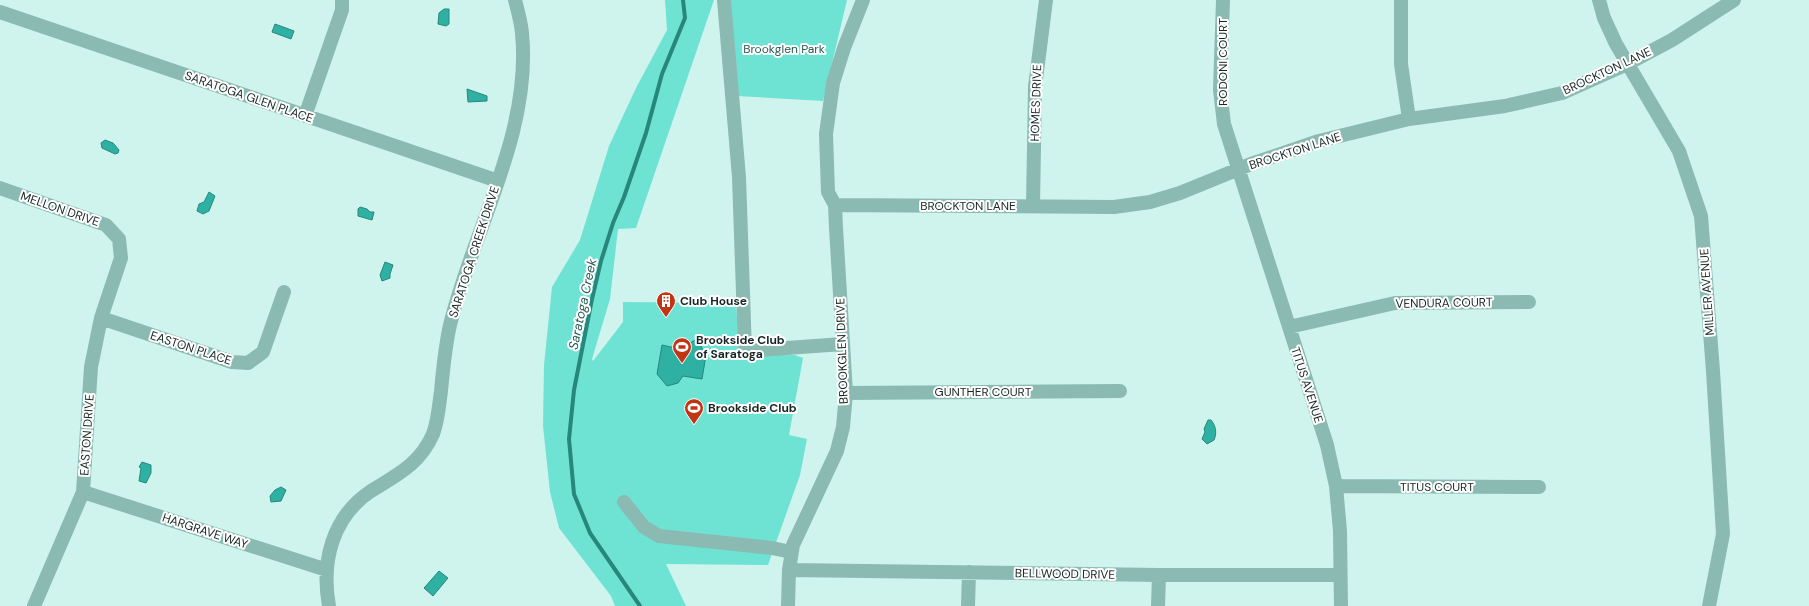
<svg xmlns="http://www.w3.org/2000/svg" width="1809" height="606" font-family="'DM Sans',sans-serif">
<rect width="100%" height="100%" fill="#cef4ed"/>
<path fill="#6ee3d3" d="M 665,0 L 714,0 L 636,228 L 618,229 L 610,299 L 592,359 L 593,361 L 623,322 L 623,302 L 736,303 L 739,352 L 795,355 L 803,358 L 789,435 L 807,439 L 800,475 L 768,565 L 666,564 L 686,606 L 615,606 L 611,596 L 559,528 L 550,492 L 543,426 L 544,365 L 552,287 L 580,240 L 609,146 L 636,88 L 667,30 Z
M 730,0 L 847,0 L 823,101 L 737,96 Z"/>
<path fill="#2eb1a3" stroke="#27877d" d="M 444,9 L 449,9 L 449,24 L 446,26 L 438,24 L 439,13 Z
M 275,24 L 294,31 L 291,39 L 272,32 Z
M 467,89 L 487,96 L 487,101 L 468,102 Z
M 105,140 L 113,143 L 119,150 L 118,153 L 115,154 L 102,148 L 101,143 Z
M 209,192 L 215,196 L 209,211 L 203,214 L 197,211 L 199,204 L 204,202 Z
M 360,207 L 367,209 L 370,212 L 374,212 L 372,220 L 358,216 L 358,209 Z
M 385,262 L 393,265 L 390,274 L 390,278 L 382,281 L 380,275 Z
M 697,339 L 706,355 L 702,379 L 683,376 L 678,383 L 667,386 L 657,374 L 662,345 L 680,349 Z
M 1208,420 L 1211,420 C 1216,426 1217,433 1214,440 L 1207,444 L 1202,439 L 1205,432 L 1204,429 Z
M 142,462 L 151,465 L 151,473 L 146,483 L 139,481 L 141,468 L 139,467 Z
M 281,487 L 286,490 L 281,501 L 271,502 L 270,496 L 275,490 Z
M 439,571 L 448,578 L 433,596 L 424,588 Z"/>
<g fill="none" stroke-linecap="round" stroke-linejoin="round">
<path stroke="#27877d" stroke-width="4" d="M 640,606 L 590,533 L 574,494 L 569,439 L 574,390 L 592,299 L 601,261 L 613,223 L 624,197 L 646,133 L 662,74 L 685,18 L 683,0"/>
<path stroke="#8bbab2" stroke-width="14" d="M 724,0 L 739,177 L 745,351 L 843,344
M 1223,0 L 1220,90 L 1224,124 L 1327,445 L 1336,486 L 1340,531 L 1341,606
M 1401,0 L 1401,64 L 1409,119
M 1599,0 L 1604,18 L 1616,44 L 1679,151 L 1701,216 L 1713,371 L 1723,534 L 1709,606
M 0,12 L 498,181
M 305,116 L 342,10 L 342,0
M 0,188 L 106,225 L 119,239 L 121,258 L 101,318 L 91,367 L 83,492 L 34,606
M 835,205 L 1114,207 L 1150,202 L 1180,193 L 1251,164 L 1319,141 L 1409,119 L 1505,106 L 1562,93 L 1627,64 L 1672,40 L 1734,0
M 1033,206 L 1035,87 L 1046,0
M 101,318 L 232,362 L 248,363 L 263,352 L 284,292
M 1289,327 L 1395,303 L 1529,302
M 846,393 L 1120,391
M 1336,486 L 1539,487
M 83,492 L 327,570
M 624,502 L 644,527 L 659,536 L 772,548 L 791,552
M 789,570 L 1159,575 L 1340,575
M 329,606 C 321,562 332,517 371,491 C 397,475 420,464 433,434 C 438,421 439,405 441,391 C 443,369 445,347 450,325 C 473,230 532,133 522,33 C 521,22 518,11 515,0
M 788,606 L 789,570 L 793,545 L 837,451 L 843,427 L 846,393 L 836,228 L 835,205 L 828,192 L 826,134 L 833,83 L 844,48 L 863,0
M 968,606 L 969,572
M 1158,606 L 1159,575"/>
</g>
<defs>
<symbol id="building-pin" viewBox="-11 -11 22 30"><path d="M0 17L-7.5 6A9.5 9.5 0 1 1 7.5 6Z" fill="#c03615" stroke="#fff"/><path d="M-4-6H4V6H1V3H-1V6H-4ZM-2.5-4.3h1.7v1.8h-1.7ZM.8-4.3h1.7v1.8H.8ZM-2.5-1h1.7V.8h-1.7ZM.8-1h1.7V.8H.8Z" fill="#fff"/></symbol>
<symbol id="stadium-pin" viewBox="-11 -11 22 30"><path d="M0 17L-7.5 6A9.5 9.5 0 1 1 7.5 6Z" fill="#c03615" stroke="#fff"/><path d="M0-5a6.5 5 0 1 0 0 10a6.5 5 0 1 0 0-10ZM-3.5-1.8h7v3.6h-7Z" fill="#fff"/></symbol>
</defs>
<g fill-rule="evenodd">
<use href="#building-pin" x="655" y="290" width="22" height="30"/>
<use href="#stadium-pin" x="671" y="336" width="22" height="30"/>
<use href="#stadium-pin" x="683" y="397" width="22" height="30"/>
</g>
<g text-anchor="middle" stroke-width="4" stroke-linejoin="round" paint-order="stroke">
<g font-size="12" fill="#265a53" stroke="#fff">
<text x="784" y="53">Brookglen Park</text>
</g>
<g font-size="12" fill="#172623" stroke="#fff">
<text transform="translate(1223 62) rotate(-90)" y="4">RODONI COURT</text>
<text transform="translate(1607 71) rotate(-25)" y="4">BROCKTON LANE</text>
<text transform="translate(249 97) rotate(19)" y="4">SARATOGA GLEN PLACE</text>
<text transform="translate(1036 103) rotate(-88)" y="4">HOMES DRIVE</text>
<text transform="translate(1295 151) rotate(-18)" y="4">BROCKTON LANE</text>
<text x="968" y="210">BROCKTON LANE</text>
<text transform="translate(60 209) rotate(19)" y="4">MELLON DRIVE</text>
<text transform="translate(474 252) rotate(-72)" y="4">SARATOGA CREEK DRIVE</text>
<text transform="translate(1707 292) rotate(-94)" y="4">MILLER AVENUE</text>
<text transform="translate(1444 303) rotate(-1)" y="4">VENDURA COURT</text>
<text transform="translate(191 348) rotate(18)" y="4">EASTON PLACE</text>
<text transform="translate(842 351) rotate(-92)" y="4">BROOKGLEN DRIVE</text>
<text transform="translate(1307 385) rotate(72)" y="4">TITUS AVENUE</text>
<text x="983" y="396">GUNTHER COURT</text>
<text transform="translate(87 435) rotate(-86)" y="4">EASTON DRIVE</text>
<text x="1437" y="491">TITUS COURT</text>
<text transform="translate(205 531) rotate(18)" y="4">HARGRAVE WAY</text>
<text transform="translate(1065 574) rotate(1)" y="4">BELLWOOD DRIVE</text>
</g>
<g font-size="12" font-weight="bold" fill="#172623" stroke="#fff" text-anchor="start">
<text x="680" y="305">Club House</text>
<text x="696" y="344">Brookside Club<tspan x="696" dy="14">of Saratoga</tspan></text>
<text x="708" y="412">Brookside Club</text>
</g>
<g font-size="13" font-style="italic" fill="#275a54" stroke="#fff">
<text transform="translate(582 304) rotate(-78)" y="5">Saratoga Creek</text>
</g>
</g>
</svg>
